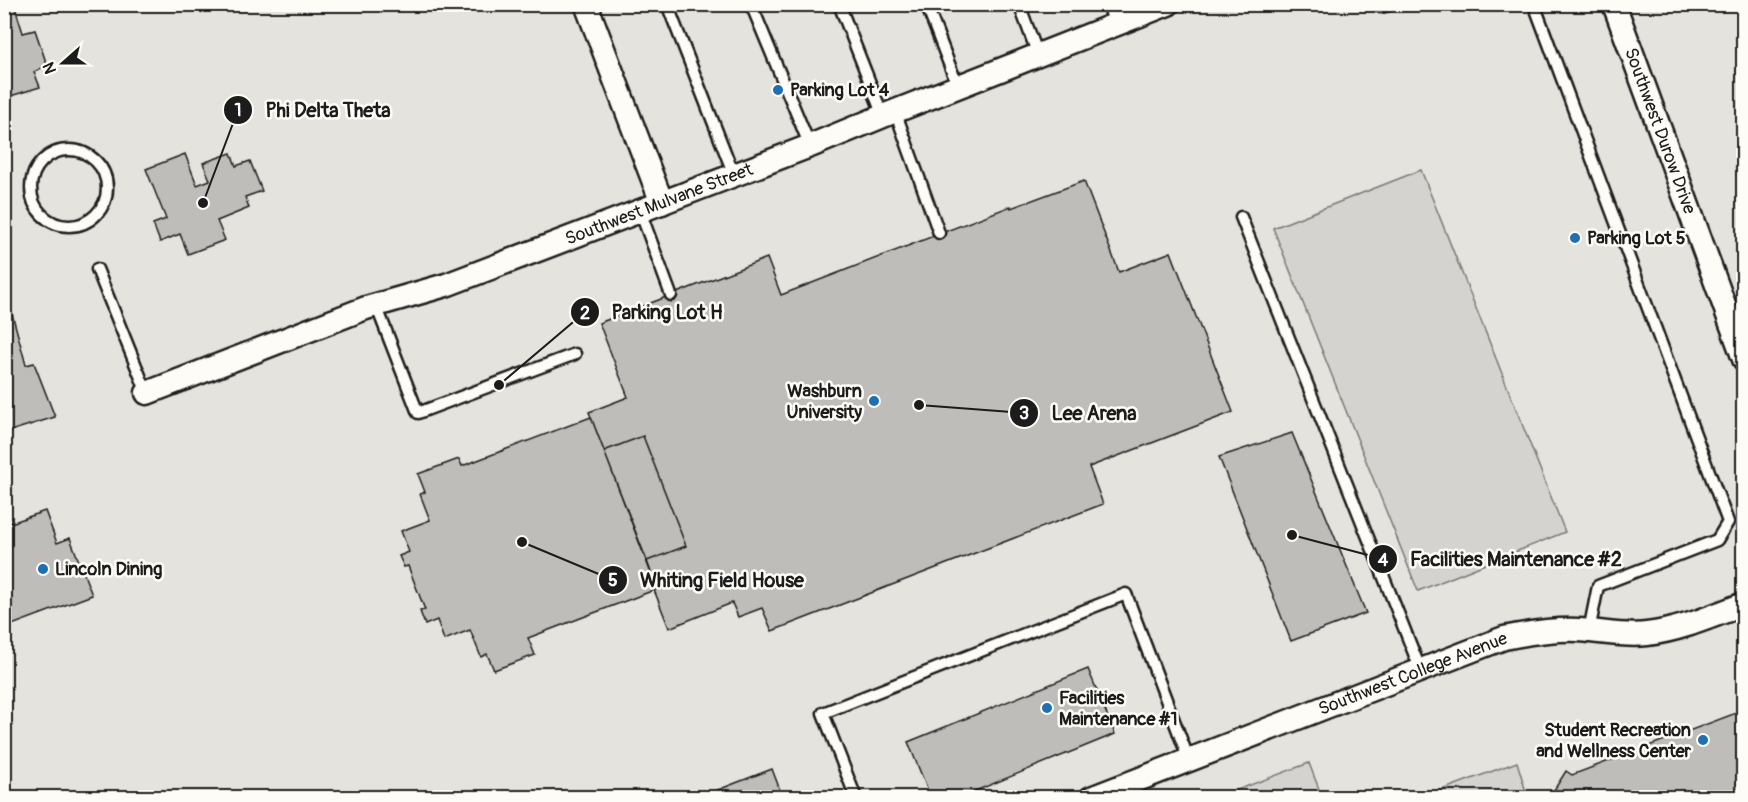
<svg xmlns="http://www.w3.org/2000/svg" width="1748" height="802" font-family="Pangolin,sans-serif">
<rect width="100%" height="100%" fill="#f4f3ee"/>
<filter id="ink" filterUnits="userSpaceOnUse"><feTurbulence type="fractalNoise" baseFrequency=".0167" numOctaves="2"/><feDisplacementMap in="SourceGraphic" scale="12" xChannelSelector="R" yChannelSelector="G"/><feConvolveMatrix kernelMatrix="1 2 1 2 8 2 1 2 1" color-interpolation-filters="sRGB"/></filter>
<g filter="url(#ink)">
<path fill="#e4e3de" d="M 5,5 L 1743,5 L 1743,797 L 5,797 Z"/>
<path fill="#d4d3cf" stroke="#787876" stroke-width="1.5" d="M 1421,170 L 1565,532 L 1418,591 L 1273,228 Z
M 1517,762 L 1527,795 L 1526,797 L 1423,797 Z
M 1309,763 L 1322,797 L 1218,797 Z"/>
<path fill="#bebdba" stroke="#1c1c1c" stroke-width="1.5" d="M 14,4 L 23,33 L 35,30 L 47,65 L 34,72 L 40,87 L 4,98 L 4,6 Z
M 231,153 L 236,166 L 250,161 L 262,191 L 245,197 L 249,208 L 217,221 L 225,240 L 188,254 L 180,234 L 160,242 L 153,224 L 166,219 L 146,169 L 185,154 L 197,185 L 210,180 L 203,163 Z
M 1084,181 L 1119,272 L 1171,252 L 1233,412 L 1089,467 L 1103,504 L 772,631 L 762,608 L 738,617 L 732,603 L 669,628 L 654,590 L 657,589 L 647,561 L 686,546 L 643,436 L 604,451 L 589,412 L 628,397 L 599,323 L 767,258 L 781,295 L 1011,206 L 1011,208 Z
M 4,284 L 26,365 L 34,363 L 55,417 L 4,433 Z
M 591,417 L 657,589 L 528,638 L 535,655 L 494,670 L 487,654 L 481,657 L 470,630 L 444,640 L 437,620 L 425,625 L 420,611 L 425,610 L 408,566 L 404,567 L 399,556 L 409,552 L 401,531 L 430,520 L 420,494 L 425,492 L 418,474 L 459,459 L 462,466 Z
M 1292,433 L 1366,613 L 1291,641 L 1219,457 Z
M 643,436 L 686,546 L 647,561 L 604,451 Z
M 4,506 L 11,523 L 45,511 L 57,543 L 70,538 L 92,595 L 4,628 Z
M 1088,669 L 1115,734 L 958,798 L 931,798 L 908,742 Z
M 1744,710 L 1744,798 L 1549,798 L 1566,771 L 1572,775 Z
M 772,769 L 783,798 L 697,798 Z"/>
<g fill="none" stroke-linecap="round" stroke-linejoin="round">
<defs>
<path id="service" d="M 667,4 L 734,175
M 751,4 L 810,146
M 839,4 L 883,116
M 926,4 L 958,87
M 1019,4 L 1038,55
M 1108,4 L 1115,25
M 1377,4 L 1381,7 L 1392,4
M 1534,4 L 1728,522 L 1717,540 L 1598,586 L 1589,631
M 895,111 L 939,233
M31 188a38 38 0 1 1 76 0a38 38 0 1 1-76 0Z
M 640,211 L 671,295
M 1241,217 L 1421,671
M 97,269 L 147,393
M 376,305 L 418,413 L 575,354
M 856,798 L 823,713 L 1126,594 L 1189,760"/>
<g id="minor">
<path d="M 586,4 L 662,203"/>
<path id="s1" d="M 1614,4 L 1744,359"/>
<path id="s2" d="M 147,393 L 366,308 L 446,285 L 640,211 L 810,146 L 883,116 L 1168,4"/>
<path id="s3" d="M 1091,798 L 1504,638 C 1528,633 1553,629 1578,630 C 1601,631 1623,637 1647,634 C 1681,630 1712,616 1744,604"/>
</g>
</defs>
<use href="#service" stroke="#1c1c1c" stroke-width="15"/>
<use href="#minor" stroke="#1c1c1c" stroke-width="27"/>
<use href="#service" stroke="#fdfcf7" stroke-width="10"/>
<use href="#minor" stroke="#fdfcf7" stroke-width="22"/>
</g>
</g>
<g fill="#1f6fb2" stroke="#fdfcf7" stroke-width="2">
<circle cx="778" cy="90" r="6"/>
<circle cx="1575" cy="238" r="6"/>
<circle cx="874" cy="401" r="6"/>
<circle cx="43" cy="569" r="6"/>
<circle cx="1047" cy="708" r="6"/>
<circle cx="1703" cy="740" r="6"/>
</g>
<g text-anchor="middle" stroke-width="5" stroke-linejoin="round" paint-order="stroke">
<g font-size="18" font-weight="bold" fill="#1c1c1c" stroke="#fdfcf7" text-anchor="start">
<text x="790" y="96">Parking Lot 4</text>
<text x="1587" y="244">Parking Lot 5</text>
<text x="862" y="397" text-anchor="end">Washburn<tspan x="862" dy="21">University</tspan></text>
<text x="55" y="575">Lincoln Dining</text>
<text x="1059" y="704">Facilities<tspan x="1059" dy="21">Maintenance #1</tspan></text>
<text x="1691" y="736" text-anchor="end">Student Recreation<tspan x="1691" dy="21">and Wellness Center</tspan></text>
</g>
<g font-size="18" fill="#1c1c1c" stroke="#fdfcf7">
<text dy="6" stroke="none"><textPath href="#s1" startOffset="135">Southwest Durow Drive</textPath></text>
<text dy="6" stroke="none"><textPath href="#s2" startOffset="546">Southwest Mulvane Street</textPath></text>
<text dy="6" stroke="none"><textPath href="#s3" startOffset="345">Southwest College Avenue</textPath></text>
</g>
</g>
<path fill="none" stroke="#1c1c1c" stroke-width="2" d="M203 203L238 110M499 385L585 312M919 405L1024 413M1292 535L1383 559M522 542L613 580"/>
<g fill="#1c1c1c" stroke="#fdfcf7" stroke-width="2">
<circle cx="203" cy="203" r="6"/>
<circle cx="499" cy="385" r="6"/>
<circle cx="919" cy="405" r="6"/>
<circle cx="1292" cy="535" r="6"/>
<circle cx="522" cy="542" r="6"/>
<circle cx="238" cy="110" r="15"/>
<circle cx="585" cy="312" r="15"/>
<circle cx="1024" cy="413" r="15"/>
<circle cx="1383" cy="559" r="15"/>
<circle cx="613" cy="580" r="15"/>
</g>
<g font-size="18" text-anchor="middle" font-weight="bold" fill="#fff">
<text x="238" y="116">1</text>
<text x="585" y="319">2</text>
<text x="1024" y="419">3</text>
<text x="1383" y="566">4</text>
<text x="613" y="586">5</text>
</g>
<g font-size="20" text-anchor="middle" font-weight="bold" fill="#1c1c1c" stroke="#fdfcf7" stroke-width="5" stroke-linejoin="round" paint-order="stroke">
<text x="328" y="117">Phi Delta Theta</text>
<text x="667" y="319">Parking Lot H</text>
<text x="1094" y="420">Lee Arena</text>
<text x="1516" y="566">Facilities Maintenance #2</text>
<text x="722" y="587">Whiting Field House</text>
</g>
<rect width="1748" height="802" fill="none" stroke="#fdfcf7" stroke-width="24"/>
<rect x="12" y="12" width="1724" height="778" fill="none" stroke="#1c1c1c" stroke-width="2" filter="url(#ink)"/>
<g transform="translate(63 63) rotate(249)" stroke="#fdfcf7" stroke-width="4.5" paint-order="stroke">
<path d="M0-4.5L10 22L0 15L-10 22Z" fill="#1c1c1c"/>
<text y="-9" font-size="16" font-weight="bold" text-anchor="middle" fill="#1c1c1c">N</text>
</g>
</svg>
